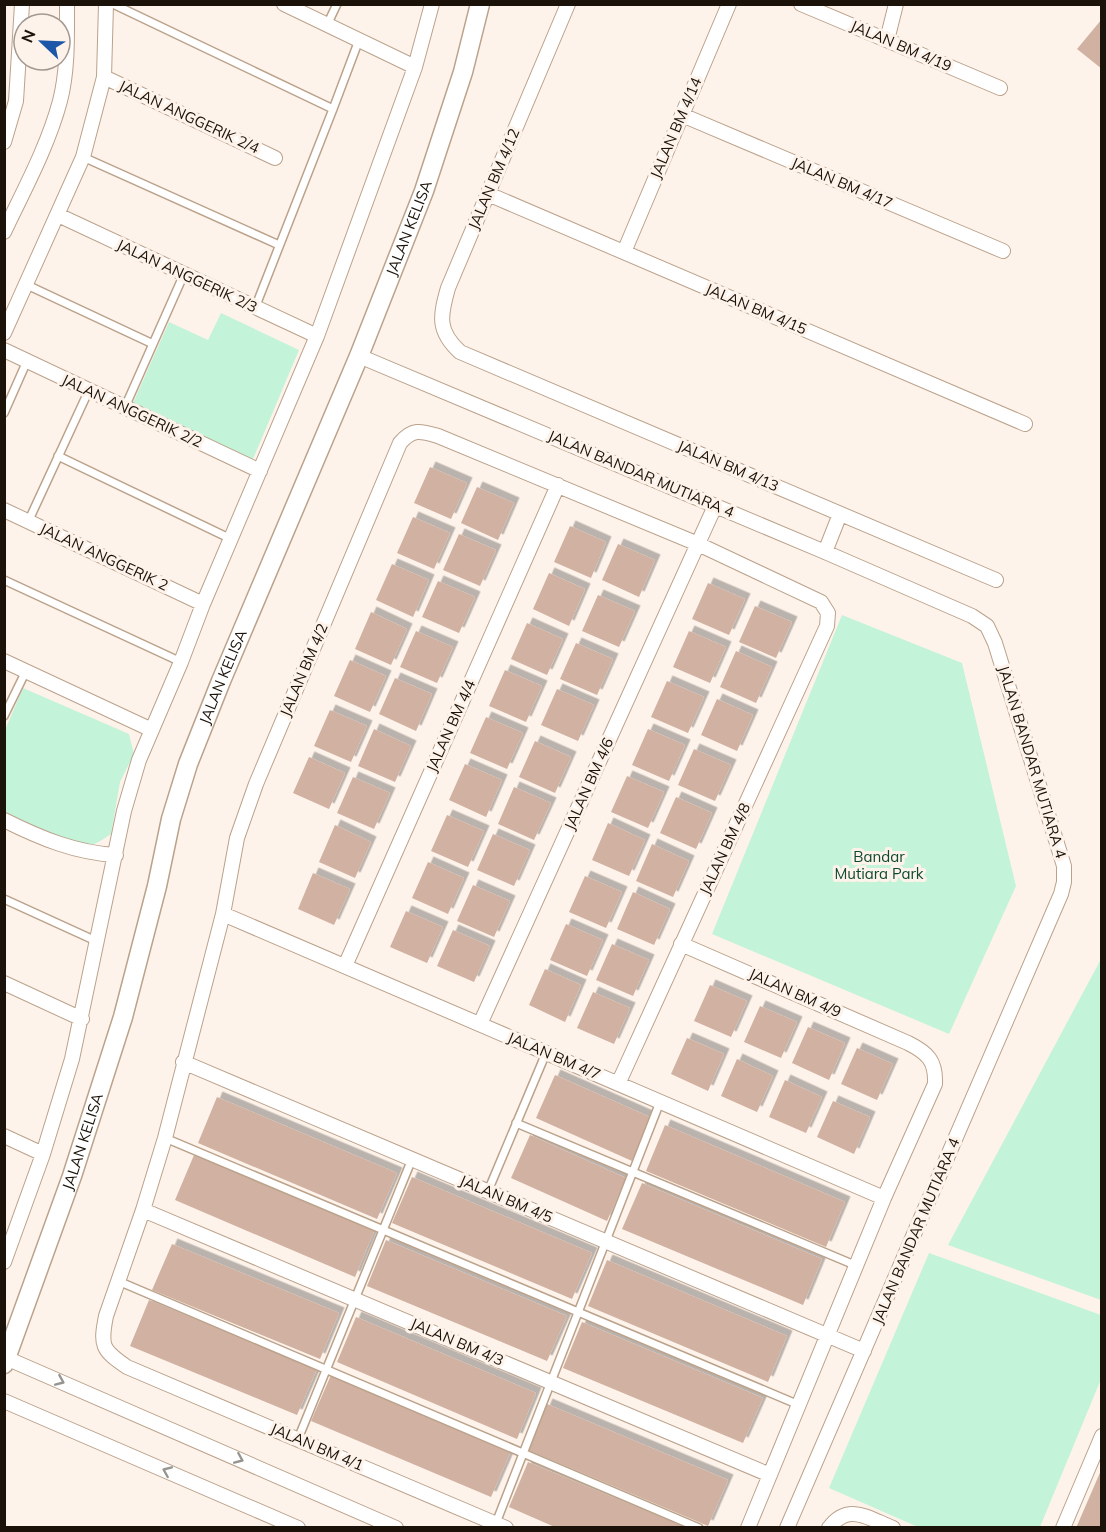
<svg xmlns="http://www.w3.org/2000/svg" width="1106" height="1532" font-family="Mulish,sans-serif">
<defs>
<filter id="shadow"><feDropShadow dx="5.5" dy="-5.5" stdDeviation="0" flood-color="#0004"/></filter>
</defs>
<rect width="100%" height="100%" fill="#fef3ea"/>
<path fill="#c3f3d9" d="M 221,313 L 299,350 L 253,459 L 133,403 L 169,322 L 208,340 Z
M 842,615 L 962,663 L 1016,886 L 949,1034 L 712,934 Z
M 23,688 L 129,734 L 134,754 L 120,782 L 111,834 C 106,837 100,842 94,844 C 76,849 22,820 5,812 L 5,730 Z
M 1101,959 L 1102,1300 L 1101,1300 L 948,1245 Z
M 929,1253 L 1101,1315 L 1101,1379 L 1040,1527 L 918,1527 L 829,1488 Z"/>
<path fill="#d1b1a1" filter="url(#shadow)" d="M 1102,19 L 1102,69 L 1077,49 Z
M 430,467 L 467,483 L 451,519 L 414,503 Z
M 477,487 L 514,503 L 498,540 L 461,523 Z
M 413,517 L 450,533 L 434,569 L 397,553 Z
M 570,526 L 606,542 L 591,578 L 554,562 Z
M 459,534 L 496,550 L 480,586 L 443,570 Z
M 618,544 L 655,560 L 639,597 L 602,580 Z
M 392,564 L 429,580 L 413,617 L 376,600 Z
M 549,573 L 585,589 L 569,626 L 533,609 Z
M 438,581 L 475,597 L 459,633 L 422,617 Z
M 708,583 L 745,599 L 729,635 L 692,619 Z
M 598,595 L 635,611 L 619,647 L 582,631 Z
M 755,606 L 792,622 L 776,658 L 739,642 Z
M 371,612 L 407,629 L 391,665 L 355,649 Z
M 527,623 L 563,639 L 547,675 L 511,659 Z
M 416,631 L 453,647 L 437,683 L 400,667 Z
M 689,631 L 726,647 L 710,683 L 673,667 Z
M 576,643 L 613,659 L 597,695 L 560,679 Z
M 736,651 L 772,667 L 756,703 L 720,687 Z
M 350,660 L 386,676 L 370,712 L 334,696 Z
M 505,670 L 542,686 L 526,722 L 489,706 Z
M 395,678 L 432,694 L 416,731 L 379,714 Z
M 667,681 L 704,697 L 688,733 L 651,717 Z
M 557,689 L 594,705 L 578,741 L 541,725 Z
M 717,699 L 753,715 L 737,751 L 701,735 Z
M 330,710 L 367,726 L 351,762 L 314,746 Z
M 486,717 L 523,733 L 507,769 L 470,753 Z
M 374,729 L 411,746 L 395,782 L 358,766 Z
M 648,729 L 685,745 L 669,781 L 632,765 Z
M 535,741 L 571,757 L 555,793 L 519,777 Z
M 694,749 L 731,765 L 715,801 L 678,785 Z
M 309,757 L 345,773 L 329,809 L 293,793 Z
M 465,764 L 502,780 L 486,817 L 449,800 Z
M 627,776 L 664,792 L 648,828 L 611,812 Z
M 353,777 L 390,793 L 374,829 L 337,813 Z
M 514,787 L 551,803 L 534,840 L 498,824 Z
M 676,797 L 712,813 L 696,849 L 660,833 Z
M 447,815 L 484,831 L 468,867 L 431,851 Z
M 608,823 L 645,840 L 629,876 L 592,860 Z
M 335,825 L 371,842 L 355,878 L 319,862 Z
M 493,834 L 530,850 L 514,886 L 477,870 Z
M 652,844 L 689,861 L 673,897 L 636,881 Z
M 428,862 L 464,878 L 448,914 L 412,898 Z
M 313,873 L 350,889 L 334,925 L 298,909 Z
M 585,876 L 622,892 L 606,928 L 569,912 Z
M 473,885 L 510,901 L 494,937 L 457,921 Z
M 633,892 L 670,909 L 654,945 L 617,929 Z
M 406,911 L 443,927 L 427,963 L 390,947 Z
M 566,924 L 603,940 L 587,976 L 550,960 Z
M 453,930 L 490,946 L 474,982 L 437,966 Z
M 612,944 L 649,960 L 633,996 L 596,980 Z
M 545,969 L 581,985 L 565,1022 L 529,1005 Z
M 710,985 L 747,1001 L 731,1037 L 694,1021 Z
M 593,992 L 630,1008 L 614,1044 L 577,1028 Z
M 760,1006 L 797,1022 L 781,1058 L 744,1042 Z
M 808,1027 L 845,1043 L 829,1080 L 792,1063 Z
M 687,1038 L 724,1054 L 708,1091 L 671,1074 Z
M 857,1048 L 893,1064 L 877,1100 L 841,1084 Z
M 737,1059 L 773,1076 L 757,1112 L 721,1096 Z
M 555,1075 L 652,1118 L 632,1161 L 536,1118 Z
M 785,1080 L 822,1097 L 806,1133 L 769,1117 Z
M 217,1097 L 397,1173 L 377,1219 L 198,1143 Z
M 833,1101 L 870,1117 L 854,1154 L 817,1137 Z
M 665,1125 L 845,1202 L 826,1247 L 646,1171 Z
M 530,1135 L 626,1178 L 607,1221 L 511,1178 Z
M 194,1155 L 374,1231 L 355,1277 L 175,1200 Z
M 412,1177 L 592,1253 L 572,1299 L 392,1223 Z
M 642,1183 L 822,1259 L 803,1305 L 622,1229 Z
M 386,1240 L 567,1316 L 547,1361 L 367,1286 Z
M 172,1244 L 339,1313 L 320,1359 L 152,1290 Z
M 607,1260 L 787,1336 L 768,1382 L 588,1306 Z
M 149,1300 L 317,1369 L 297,1415 L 130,1346 Z
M 356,1317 L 536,1393 L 517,1439 L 337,1362 Z
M 582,1322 L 763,1398 L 743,1443 L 563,1368 Z
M 331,1375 L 511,1451 L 491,1497 L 311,1421 Z
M 547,1404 L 728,1480 L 708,1526 L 528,1450 Z
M 528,1462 L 685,1527 L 685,1528 L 557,1528 L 509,1507 Z
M 1102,1468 L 1102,1528 L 1076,1528 Z"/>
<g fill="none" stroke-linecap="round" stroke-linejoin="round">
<defs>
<path id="lane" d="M 113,4 L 333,109
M 327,25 L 337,4
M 83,157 L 279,245
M 27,285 L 153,344
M 255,308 L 333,109 L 359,40
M 125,407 L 184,274
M 4,413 L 27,361
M 58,456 L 231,539
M 28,522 L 89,390
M 4,580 L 181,662
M 4,716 L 26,671
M 4,899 L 96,941
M 516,1123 L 857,1266
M 165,1138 L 799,1405
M 488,1191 L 546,1053
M 118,1281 L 699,1528
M 298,1439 L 412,1159
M 496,1523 L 660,1102"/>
<path id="street" d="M 284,4 L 415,67
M 568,4 L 448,288 C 440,316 437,331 460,352 L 996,580
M 801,4 L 1000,88
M 887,40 L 896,4
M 104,77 L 275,158
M 682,115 L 1003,251
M 4,142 L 16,101 L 22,4
M 488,194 L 1025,424
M 58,215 L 317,336
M 4,232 C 24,190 48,146 60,101 C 68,70 67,36 67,4
M 624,252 L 729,4
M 4,333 L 83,157 L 104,77 L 106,4
M 4,350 L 260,471
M 359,356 L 825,552 L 972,616 L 987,626 L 995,643 L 1064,866 L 1064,882 L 1061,894 L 787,1528
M 4,510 L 203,604
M 825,552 L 840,514
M 4,661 L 152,730
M 4,820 C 40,838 76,853 116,855
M 223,914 L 884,1198
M 681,944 L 908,1043 C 928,1053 936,1061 935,1084 L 884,1198 L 748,1528
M 345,966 L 558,485
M 4,983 L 82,1019
M 480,1024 L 715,506
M 183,1062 L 864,1351
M 4,1136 L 43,1154
M 143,1210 L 770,1475
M 4,1262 L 43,1154 L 72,1059 L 124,811 L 139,760 L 181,662 L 203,604 L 317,336 L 415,67 L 432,4
M 6,1358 L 396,1528
M 4,1401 L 298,1528
M 506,1528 L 127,1367 C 102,1350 100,1346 106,1316 L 143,1210 L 165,1138 L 223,914 L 237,838 L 256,784 L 400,443 C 413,428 421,431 438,436 L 698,544 L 821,602 L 828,613 L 827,626 L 618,1084
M 829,1528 C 848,1502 868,1518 893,1528
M 1063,1528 L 1102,1436"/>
<g id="secondary">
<path id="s1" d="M 4,1364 L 72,1176 L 123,1017 L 157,886 L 171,819 L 188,764 L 221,681 L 359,356 L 424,191 L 463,72 L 480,4"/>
</g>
</defs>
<use href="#lane" stroke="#bba28b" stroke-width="10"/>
<use href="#street" stroke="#bba28b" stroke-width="16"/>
<use href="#secondary" stroke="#bba28b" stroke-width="21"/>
<use href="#lane" stroke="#fff" stroke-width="7"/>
<use href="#street" stroke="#fff" stroke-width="14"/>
<use href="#secondary" stroke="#fff" stroke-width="18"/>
</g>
<defs><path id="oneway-chevron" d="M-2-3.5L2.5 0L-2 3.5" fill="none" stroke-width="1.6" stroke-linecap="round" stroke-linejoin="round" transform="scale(1.5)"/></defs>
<g stroke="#989591">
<use href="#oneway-chevron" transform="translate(60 1381) rotate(23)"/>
<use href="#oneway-chevron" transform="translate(239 1459) rotate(23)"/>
<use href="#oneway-chevron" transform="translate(167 1471) rotate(-157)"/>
</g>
<g text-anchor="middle" stroke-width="6" stroke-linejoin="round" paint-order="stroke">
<g font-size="15" fill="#1b130a" stroke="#fef3ea">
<text transform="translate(901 46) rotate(23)" y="5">JALAN BM 4/19</text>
<text transform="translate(189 117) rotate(25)" y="5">JALAN ANGGERIK 2/4</text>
<text transform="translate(676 128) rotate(-67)" y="5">JALAN BM 4/14</text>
<text transform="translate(494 179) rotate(-67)" y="5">JALAN BM 4/12</text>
<text transform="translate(842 183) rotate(23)" y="5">JALAN BM 4/17</text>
<text dy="5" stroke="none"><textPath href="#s1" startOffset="1208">JALAN KELISA</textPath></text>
<text transform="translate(187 276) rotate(25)" y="5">JALAN ANGGERIK 2/3</text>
<text transform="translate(756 309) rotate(23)" y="5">JALAN BM 4/15</text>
<text transform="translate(132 411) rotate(25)" y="5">JALAN ANGGERIK 2/2</text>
<text transform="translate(728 466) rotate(23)" y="5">JALAN BM 4/13</text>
<text transform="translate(641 474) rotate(23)" y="5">JALAN BANDAR MUTIARA 4</text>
<text transform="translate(104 557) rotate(25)" y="5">JALAN ANGGERIK 2</text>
<text transform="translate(304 670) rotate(-67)" y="5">JALAN BM 4/2</text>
<text dy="5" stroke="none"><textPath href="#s1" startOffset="722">JALAN KELISA</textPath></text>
<text transform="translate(451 726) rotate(-66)" y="5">JALAN BM 4/4</text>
<text transform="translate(1032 762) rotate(73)" y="5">JALAN BANDAR MUTIARA 4</text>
<text transform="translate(589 784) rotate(-66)" y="5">JALAN BM 4/6</text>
<text transform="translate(725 849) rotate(-65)" y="5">JALAN BM 4/8</text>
<text transform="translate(795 993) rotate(24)" y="5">JALAN BM 4/9</text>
<text transform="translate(554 1056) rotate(23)" y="5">JALAN BM 4/7</text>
<text dy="5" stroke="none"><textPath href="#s1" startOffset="236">JALAN KELISA</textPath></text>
<text transform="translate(506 1199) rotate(23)" y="5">JALAN BM 4/5</text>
<text transform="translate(916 1231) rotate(-67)" y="5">JALAN BANDAR MUTIARA 4</text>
<text transform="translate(457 1342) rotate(23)" y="5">JALAN BM 4/3</text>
<text transform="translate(317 1447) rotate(23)" y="5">JALAN BM 4/1</text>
</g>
<g font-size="15" fill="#0b4930" stroke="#fef3ea">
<text x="879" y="862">Bandar<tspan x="879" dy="17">Mutiara Park</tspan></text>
</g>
</g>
<rect width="1106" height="1532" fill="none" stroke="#1b130a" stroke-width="12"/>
<g transform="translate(42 42) rotate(293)"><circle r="28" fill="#fef3ea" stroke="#a39990" stroke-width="1.5"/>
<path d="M0-4.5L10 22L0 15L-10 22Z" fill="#1b56a8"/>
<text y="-9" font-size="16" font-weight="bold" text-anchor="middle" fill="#1b130a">N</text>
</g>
</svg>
